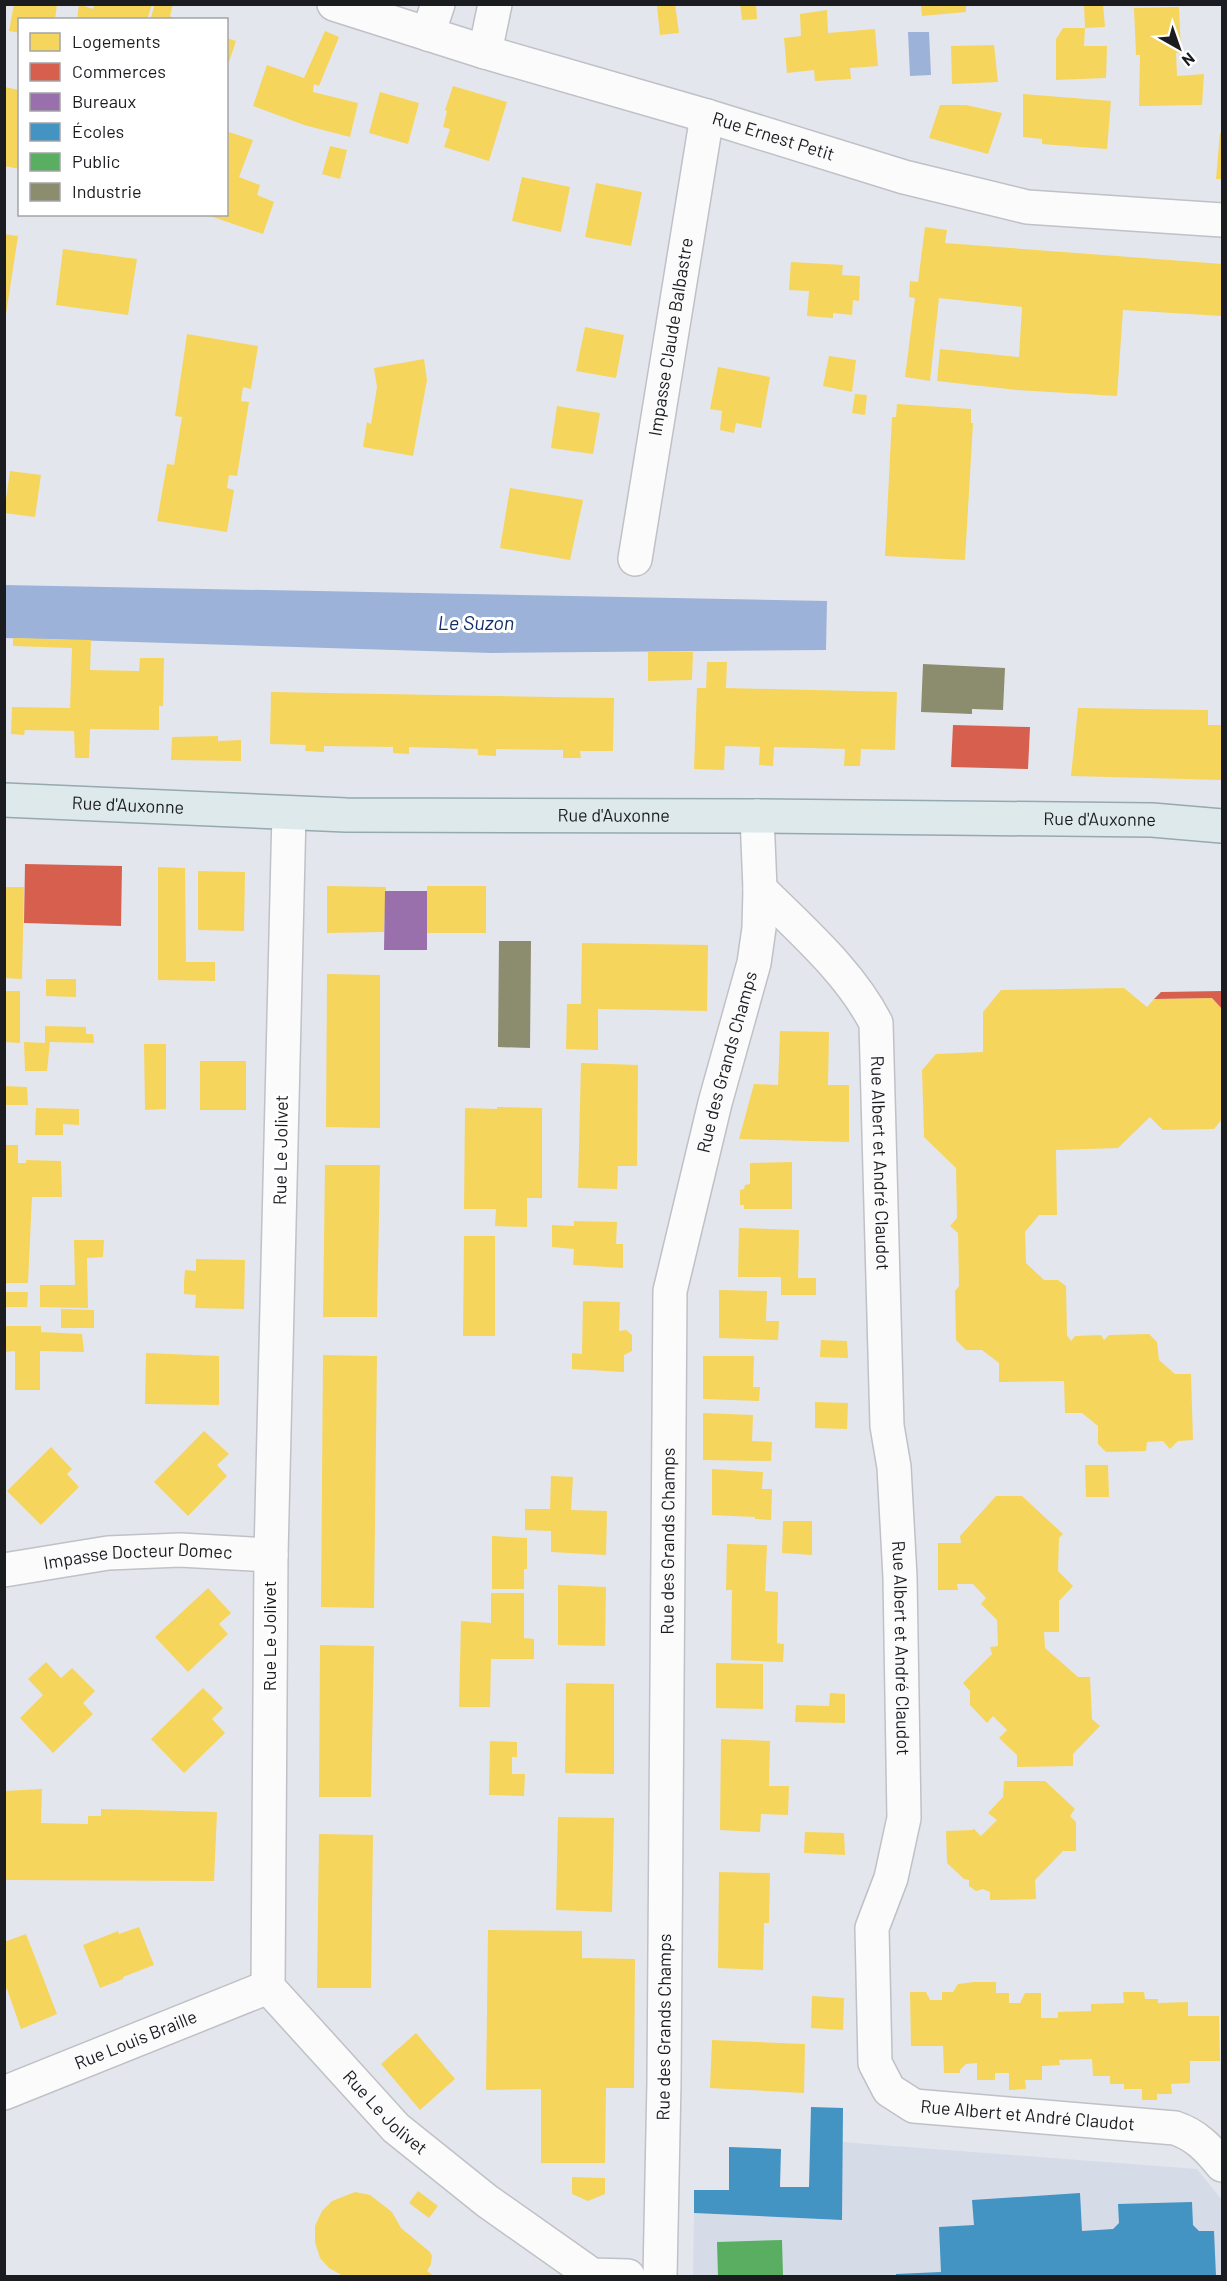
<svg xmlns="http://www.w3.org/2000/svg" width="1227" height="2281" font-family="Barlow,sans-serif">
<rect width="100%" height="100%" fill="#e4e6ed"/>
<path fill="#d6dbe8" d="M 842,2142 L 1197,2169 L 1222,2200 L 1222,2276 L 693,2276 L 694,2213 L 842,2220 Z"/>
<path fill="#9db2d9" d="M 908,32 L 929,32 L 931,75 L 910,76 Z
M 5,585 L 827,601 L 826,650 L 492,653 L 5,638 Z"/>
<path fill="#f6d55c" d="M 14,4 L 57,4 L 55,20 L 20,20 L 20,33 L 9,31 Z
M 79,4 L 93,9 L 95,4 L 152,4 L 147,20 L 77,20 Z
M 155,4 L 173,4 L 170,16 L 177,20 L 150,20 Z
M 662,4 L 675,4 L 679,33 L 660,35 L 657,6 Z
M 740,4 L 756,4 L 757,19 L 742,20 Z
M 921,4 L 966,4 L 966,12 L 922,16 Z
M 1084,4 L 1103,4 L 1105,27 L 1085,28 L 1084,46 L 1107,46 L 1106,78 L 1056,80 L 1056,39 L 1063,28 L 1085,28 Z
M 1179,7 L 1181,52 L 1176,53 L 1177,76 L 1204,74 L 1202,105 L 1139,106 L 1140,55 L 1136,55 L 1134,8 Z
M 827,10 L 828,33 L 875,29 L 878,66 L 850,68 L 851,79 L 815,81 L 814,70 L 787,73 L 784,38 L 801,36 L 800,14 Z
M 325,31 L 339,37 L 319,86 L 314,84 L 313,92 L 358,103 L 350,137 L 304,125 L 253,106 L 267,65 L 304,78 Z
M 226,38 L 236,41 L 227,68 L 226,68 Z
M 994,45 L 998,82 L 952,84 L 951,46 Z
M 453,86 L 507,102 L 489,161 L 444,147 L 450,129 L 443,127 L 447,111 L 445,110 Z
M 4,87 L 20,90 L 20,169 L 4,166 Z
M 380,92 L 419,103 L 408,144 L 369,133 Z
M 1023,94 L 1111,101 L 1107,149 L 1042,144 L 1042,139 L 1023,137 Z
M 940,105 L 966,105 L 1002,113 L 988,154 L 929,138 Z
M 226,131 L 253,140 L 239,177 L 260,185 L 257,195 L 274,202 L 263,234 L 207,215 L 226,214 Z
M 1220,133 L 1222,134 L 1222,179 L 1216,179 Z
M 330,146 L 347,150 L 340,179 L 322,174 Z
M 522,177 L 570,187 L 561,232 L 512,221 Z
M 596,183 L 642,192 L 631,246 L 585,237 Z
M 925,227 L 947,230 L 945,243 L 1222,264 L 1222,316 L 1123,310 L 1117,396 L 1017,390 L 937,381 L 940,349 L 1019,357 L 1022,307 L 939,298 L 930,381 L 905,377 L 915,298 L 909,297 L 910,281 L 918,282 Z
M 4,234 L 18,236 L 6,314 L 4,313 Z
M 63,249 L 137,259 L 128,315 L 56,305 Z
M 791,262 L 843,265 L 842,275 L 860,276 L 859,301 L 853,300 L 852,315 L 833,313 L 833,318 L 807,316 L 809,291 L 789,290 Z
M 585,327 L 624,335 L 616,378 L 576,371 Z
M 187,334 L 258,346 L 251,389 L 243,387 L 241,401 L 249,402 L 237,476 L 229,475 L 227,488 L 234,490 L 227,532 L 157,521 L 167,464 L 174,465 L 182,417 L 175,416 Z
M 829,356 L 856,360 L 852,392 L 823,386 Z
M 424,359 L 427,380 L 413,456 L 363,447 L 367,422 L 371,424 L 377,387 L 374,368 Z
M 718,367 L 770,377 L 761,428 L 736,423 L 734,433 L 720,430 L 722,411 L 710,409 Z
M 855,394 L 867,395 L 865,415 L 852,413 Z
M 897,404 L 971,409 L 971,423 L 973,423 L 965,560 L 885,556 L 892,417 L 896,417 Z
M 557,406 L 600,413 L 593,454 L 551,448 Z
M 10,471 L 41,475 L 35,517 L 4,513 Z
M 510,488 L 583,500 L 570,560 L 500,548 Z
M 13,638 L 91,640 L 90,670 L 139,671 L 140,658 L 164,658 L 163,706 L 159,706 L 159,730 L 90,729 L 89,758 L 75,758 L 74,731 L 25,730 L 24,735 L 11,734 L 12,707 L 70,708 L 72,648 L 13,646 Z
M 648,652 L 693,652 L 692,680 L 648,681 Z
M 707,662 L 727,662 L 726,688 L 897,692 L 895,750 L 861,749 L 860,766 L 844,766 L 845,749 L 774,747 L 773,766 L 759,765 L 760,747 L 725,746 L 724,770 L 694,769 L 697,688 L 706,688 Z
M 271,692 L 614,698 L 613,751 L 580,751 L 581,758 L 563,758 L 563,750 L 496,749 L 496,756 L 478,755 L 478,749 L 409,747 L 409,754 L 393,753 L 393,747 L 324,746 L 324,752 L 305,751 L 306,745 L 270,744 Z
M 1078,708 L 1208,710 L 1208,725 L 1222,725 L 1222,780 L 1071,776 Z
M 218,736 L 218,741 L 241,740 L 241,761 L 171,760 L 172,737 Z
M 158,867 L 185,868 L 186,962 L 215,962 L 215,981 L 158,980 Z
M 198,871 L 245,872 L 244,931 L 198,930 Z
M 327,886 L 386,887 L 384,932 L 327,933 Z
M 427,886 L 486,886 L 486,933 L 427,933 Z
M 4,887 L 24,887 L 22,979 L 4,978 Z
M 582,943 L 708,945 L 707,1011 L 598,1009 L 598,1050 L 566,1049 L 567,1004 L 581,1004 Z
M 327,974 L 380,975 L 380,1128 L 326,1127 Z
M 46,979 L 76,979 L 76,997 L 46,996 Z
M 1124,988 L 1147,1007 L 1154,999 L 1212,998 L 1222,1009 L 1222,1119 L 1214,1129 L 1163,1130 L 1150,1117 L 1118,1148 L 1056,1150 L 1057,1215 L 1039,1215 L 1025,1232 L 1026,1263 L 1044,1280 L 1058,1280 L 1066,1286 L 1067,1335 L 1071,1341 L 1075,1336 L 1101,1335 L 1104,1340 L 1109,1335 L 1149,1334 L 1157,1342 L 1159,1360 L 1175,1374 L 1191,1374 L 1193,1440 L 1178,1441 L 1170,1449 L 1163,1441 L 1147,1442 L 1146,1451 L 1106,1452 L 1098,1444 L 1098,1426 L 1082,1413 L 1065,1413 L 1064,1381 L 999,1382 L 999,1363 L 982,1350 L 966,1350 L 956,1340 L 955,1291 L 959,1286 L 958,1233 L 950,1226 L 957,1218 L 956,1168 L 924,1137 L 922,1070 L 936,1054 L 983,1052 L 983,1012 L 1001,990 Z
M 4,991 L 20,991 L 20,1043 L 4,1042 Z
M 45,1026 L 86,1027 L 86,1034 L 93,1034 L 94,1043 L 50,1042 L 47,1071 L 25,1071 L 24,1042 L 45,1043 Z
M 780,1031 L 829,1032 L 828,1085 L 849,1085 L 849,1142 L 739,1139 L 754,1084 L 778,1085 Z
M 144,1044 L 166,1044 L 166,1109 L 145,1110 Z
M 200,1061 L 246,1061 L 246,1110 L 200,1110 Z
M 581,1063 L 638,1065 L 637,1166 L 618,1166 L 617,1189 L 578,1188 Z
M 4,1086 L 27,1087 L 28,1105 L 4,1105 Z
M 497,1107 L 542,1108 L 542,1198 L 527,1198 L 527,1227 L 495,1226 L 496,1209 L 464,1209 L 465,1108 L 497,1109 Z
M 36,1108 L 79,1109 L 79,1125 L 63,1124 L 63,1135 L 35,1135 Z
M 4,1145 L 18,1145 L 18,1163 L 26,1163 L 26,1160 L 61,1161 L 62,1197 L 32,1197 L 28,1283 L 4,1283 Z
M 792,1162 L 792,1209 L 744,1209 L 744,1205 L 740,1205 L 740,1190 L 744,1189 L 745,1185 L 750,1184 L 750,1163 Z
M 325,1165 L 380,1165 L 377,1317 L 323,1317 Z
M 574,1221 L 617,1222 L 616,1244 L 623,1244 L 623,1268 L 573,1265 L 574,1249 L 552,1247 L 552,1225 L 574,1226 Z
M 739,1228 L 799,1230 L 798,1278 L 816,1278 L 816,1295 L 781,1295 L 781,1277 L 738,1277 Z
M 464,1236 L 495,1236 L 495,1336 L 463,1336 Z
M 74,1240 L 104,1240 L 103,1257 L 87,1258 L 88,1308 L 40,1307 L 40,1285 L 75,1285 Z
M 196,1259 L 245,1260 L 244,1309 L 195,1308 L 196,1295 L 184,1294 L 184,1282 L 185,1270 L 196,1271 Z
M 719,1290 L 767,1291 L 766,1321 L 779,1321 L 778,1340 L 719,1338 Z
M 4,1292 L 28,1292 L 27,1307 L 4,1307 Z
M 583,1301 L 620,1302 L 619,1331 L 626,1330 L 632,1335 L 632,1351 L 624,1355 L 624,1372 L 572,1369 L 572,1353 L 582,1354 Z
M 61,1309 L 94,1310 L 94,1328 L 61,1328 Z
M 4,1326 L 41,1326 L 41,1332 L 82,1334 L 84,1352 L 40,1351 L 40,1390 L 15,1390 L 15,1351 L 4,1352 Z
M 821,1340 L 847,1341 L 848,1358 L 820,1357 Z
M 146,1353 L 219,1356 L 219,1405 L 145,1404 Z
M 323,1355 L 377,1356 L 374,1608 L 321,1607 Z
M 703,1356 L 754,1356 L 753,1387 L 760,1387 L 759,1401 L 703,1399 Z
M 815,1402 L 848,1403 L 847,1429 L 815,1428 Z
M 703,1413 L 753,1415 L 752,1441 L 772,1442 L 771,1461 L 703,1460 Z
M 204,1431 L 229,1454 L 217,1465 L 227,1476 L 188,1516 L 154,1482 Z
M 51,1447 L 72,1469 L 67,1474 L 79,1487 L 41,1525 L 7,1491 Z
M 1085,1465 L 1108,1465 L 1109,1497 L 1086,1497 Z
M 712,1469 L 763,1472 L 762,1489 L 772,1489 L 771,1520 L 755,1519 L 755,1517 L 712,1515 Z
M 551,1476 L 573,1477 L 571,1510 L 607,1511 L 606,1555 L 551,1552 L 551,1531 L 525,1530 L 525,1509 L 550,1509 Z
M 996,1496 L 1022,1496 L 1063,1534 L 1059,1538 L 1058,1571 L 1073,1586 L 1059,1601 L 1059,1632 L 1044,1632 L 1045,1648 L 1078,1677 L 1090,1677 L 1092,1719 L 1100,1726 L 1073,1754 L 1073,1766 L 1017,1767 L 1017,1755 L 999,1738 L 1007,1730 L 993,1716 L 987,1723 L 970,1705 L 970,1691 L 963,1683 L 992,1654 L 990,1647 L 998,1646 L 997,1620 L 981,1604 L 986,1598 L 973,1584 L 957,1584 L 958,1590 L 938,1590 L 938,1543 L 961,1543 L 960,1536 Z
M 783,1521 L 812,1521 L 812,1555 L 782,1553 Z
M 492,1536 L 527,1538 L 527,1569 L 524,1569 L 524,1589 L 492,1589 Z
M 727,1544 L 767,1545 L 765,1591 L 778,1592 L 777,1643 L 784,1644 L 783,1662 L 731,1660 L 732,1590 L 726,1590 Z
M 558,1585 L 606,1587 L 605,1646 L 558,1645 Z
M 208,1588 L 231,1613 L 219,1624 L 228,1634 L 188,1672 L 155,1637 Z
M 491,1593 L 524,1593 L 524,1638 L 534,1639 L 534,1659 L 491,1659 L 490,1707 L 459,1707 L 461,1621 L 491,1623 Z
M 320,1645 L 374,1646 L 371,1797 L 319,1797 Z
M 46,1662 L 61,1678 L 72,1668 L 95,1691 L 83,1703 L 93,1714 L 53,1753 L 20,1718 L 43,1695 L 28,1679 Z
M 716,1663 L 763,1664 L 763,1709 L 716,1708 Z
M 566,1683 L 614,1684 L 614,1774 L 565,1773 Z
M 203,1688 L 223,1708 L 212,1719 L 225,1733 L 184,1773 L 151,1739 Z
M 830,1693 L 845,1694 L 845,1723 L 795,1722 L 796,1705 L 829,1706 Z
M 721,1739 L 770,1741 L 769,1786 L 789,1786 L 788,1815 L 761,1814 L 760,1832 L 720,1830 Z
M 490,1741 L 517,1742 L 517,1757 L 512,1757 L 512,1774 L 525,1774 L 524,1796 L 489,1795 Z
M 1004,1781 L 1045,1781 L 1075,1809 L 1070,1816 L 1076,1822 L 1076,1851 L 1063,1851 L 1035,1880 L 1036,1899 L 990,1900 L 990,1892 L 983,1889 L 976,1891 L 969,1886 L 969,1880 L 964,1879 L 947,1863 L 946,1831 L 973,1830 L 973,1828 L 981,1836 L 997,1820 L 988,1813 L 1003,1797 Z
M 42,1789 L 41,1823 L 88,1824 L 88,1816 L 101,1816 L 101,1809 L 217,1812 L 214,1881 L 4,1880 L 4,1791 Z
M 558,1817 L 614,1818 L 612,1912 L 556,1910 Z
M 805,1832 L 844,1833 L 845,1855 L 804,1853 Z
M 319,1834 L 373,1835 L 371,1988 L 317,1988 Z
M 719,1872 L 770,1873 L 769,1923 L 764,1923 L 763,1970 L 718,1968 Z
M 139,1927 L 154,1965 L 123,1977 L 123,1979 L 100,1988 L 83,1945 L 118,1931 L 119,1934 Z
M 488,1930 L 582,1931 L 582,1958 L 635,1959 L 634,2088 L 606,2088 L 605,2163 L 541,2163 L 541,2089 L 486,2090 Z
M 26,1934 L 57,2014 L 21,2029 L 7,1989 L 4,1990 L 4,1942 Z
M 974,1982 L 996,1982 L 996,1993 L 1009,1993 L 1009,2003 L 1020,2003 L 1025,1993 L 1041,1993 L 1041,2018 L 1058,2018 L 1058,2012 L 1091,2011 L 1091,2004 L 1124,2003 L 1123,1992 L 1144,1992 L 1145,1999 L 1158,1999 L 1158,2003 L 1188,2002 L 1188,2016 L 1219,2016 L 1220,2061 L 1190,2061 L 1190,2083 L 1171,2084 L 1172,2094 L 1157,2094 L 1157,2100 L 1142,2100 L 1142,2089 L 1124,2089 L 1124,2084 L 1110,2084 L 1110,2076 L 1093,2076 L 1092,2059 L 1059,2060 L 1060,2065 L 1042,2066 L 1042,2080 L 1025,2080 L 1026,2089 L 1009,2090 L 1009,2073 L 995,2073 L 995,2080 L 977,2080 L 977,2063 L 966,2064 L 960,2070 L 960,2073 L 944,2073 L 943,2046 L 911,2046 L 910,1992 L 926,1992 L 930,2000 L 942,2000 L 942,1992 L 953,1992 L 958,1984 Z
M 812,1996 L 844,1998 L 843,2030 L 811,2028 Z
M 416,2033 L 455,2079 L 420,2110 L 381,2064 Z
M 712,2040 L 805,2044 L 804,2093 L 710,2088 Z
M 572,2177 L 605,2178 L 605,2194 L 588,2201 L 572,2194 Z
M 418,2191 L 438,2206 L 429,2218 L 409,2203 Z
M 355,2192 L 370,2195 L 392,2212 L 401,2228 L 430,2252 L 432,2256 L 431,2264 L 427,2271 L 434,2276 L 343,2276 L 329,2268 L 320,2258 L 315,2242 L 315,2226 L 322,2211 L 332,2201 Z"/>
<path fill="#d6604d" d="M 953,725 L 1030,727 L 1028,769 L 951,767 Z
M 25,864 L 122,866 L 121,926 L 24,923 Z
M 1222,991 L 1222,1009 L 1212,998 L 1154,999 L 1161,992 Z"/>
<path fill="#9970ab" d="M 385,891 L 427,891 L 427,950 L 384,950 Z"/>
<path fill="#4393c3" d="M 811,2107 L 843,2108 L 842,2220 L 694,2213 L 694,2190 L 729,2190 L 729,2147 L 781,2149 L 780,2187 L 809,2187 Z
M 1080,2193 L 1082,2231 L 1113,2229 L 1119,2223 L 1118,2204 L 1192,2202 L 1193,2225 L 1199,2231 L 1214,2231 L 1216,2276 L 896,2276 L 896,2274 L 941,2272 L 939,2227 L 974,2225 L 972,2200 Z"/>
<path fill="#5aae61" d="M 782,2240 L 783,2276 L 718,2276 L 717,2242 Z"/>
<path fill="#8c8c6e" d="M 923,664 L 1005,668 L 1003,710 L 972,709 L 972,714 L 921,712 Z
M 499,941 L 531,941 L 530,1048 L 498,1047 Z"/>
<g fill="none" stroke-linecap="round" stroke-linejoin="round">
<defs>
<g id="minor">
<path id="s1" d="M 334,4 L 485,52 L 707,116 L 904,177 L 1027,207 L 1222,220"/>
<path d="M 428,34 L 438,4"/>
<path d="M 485,52 L 495,4"/>
<path id="s2" d="M 635,559 L 707,116"/>
<path id="s3" d="M 289,813 L 271,1555 L 268,1987 L 396,2128 L 487,2201 L 592,2275 L 628,2276"/>
<path id="s4" d="M 760,889 C 801,930 849,971 876,1023 L 887,1426 L 894,1467 L 900,1577 L 904,1818 L 891,1878 L 872,1928 L 875,2063 L 889,2090 L 914,2106 L 1175,2128 C 1196,2135 1208,2148 1222,2165"/>
<path id="s5" d="M 4,1570 L 108,1553 L 180,1550 L 271,1555"/>
<path id="s6" d="M 4,2093 L 268,1987"/>
<path id="s7" d="M 660,2276 L 664,2082 L 670,1291 L 715,1103 L 754,963 L 759,928 L 760,889 L 757,816"/>
</g>
<g id="major">
<path id="s8" d="M 4,800 L 346,815 L 757,816 L 1152,820 L 1222,826"/>
</g>
</defs>
<use href="#minor" stroke="#bfc1c6" stroke-width="36"/>
<use href="#major" stroke="#95a9af" stroke-width="36"/>
<use href="#minor" stroke="#fbfbfc" stroke-width="33"/>
<use href="#major" stroke="#dee9ec" stroke-width="33"/>
</g>
<g text-anchor="middle" stroke-width="6" stroke-linejoin="round" paint-order="stroke">
<g font-size="18" fill="#1a1c20" stroke="#fff">
<text dy="6" stroke="none"><textPath href="#s1" startOffset="459">Rue Ernest Petit</textPath></text>
<text dy="6" stroke="none"><textPath href="#s2" startOffset="225">Impasse Claude Balbastre</textPath></text>
<text dy="6" stroke="none"><textPath href="#s8" startOffset="124">Rue d'Auxonne</textPath></text>
<text dy="6" stroke="none"><textPath href="#s8" startOffset="610">Rue d'Auxonne</textPath></text>
<text dy="6" stroke="none"><textPath href="#s8" startOffset="1096">Rue d'Auxonne</textPath></text>
<text dy="6" stroke="none"><textPath href="#s7" startOffset="1221">Rue des Grands Champs</textPath></text>
<text transform="translate(281 1150) rotate(-89)" y="6">Rue Le Jolivet</text>
<text dy="6" stroke="none"><textPath href="#s4" startOffset="318">Rue Albert et André Claudot</textPath></text>
<text dy="6" stroke="none"><textPath href="#s7" startOffset="735">Rue des Grands Champs</textPath></text>
<text dy="6" stroke="none"><textPath href="#s5" startOffset="135">Impasse Docteur Domec</textPath></text>
<text transform="translate(270 1636) rotate(-90)" y="6">Rue Le Jolivet</text>
<text dy="6" stroke="none"><textPath href="#s4" startOffset="804">Rue Albert et André Claudot</textPath></text>
<text dy="6" stroke="none"><textPath href="#s7" startOffset="249">Rue des Grands Champs</textPath></text>
<text dy="6" stroke="none"><textPath href="#s6" startOffset="142">Rue Louis Braille</textPath></text>
<text dy="6" stroke="none"><textPath href="#s3" startOffset="1346">Rue Le Jolivet</textPath></text>
<text dy="6" stroke="none"><textPath href="#s4" startOffset="1398">Rue Albert et André Claudot</textPath></text>
</g>
<g font-size="20" font-style="italic" fill="#0f2e6b" stroke="#fff">
<text x="476" y="630">Le Suzon</text>
</g>
</g>
<rect width="1227" height="2281" fill="none" stroke="#1a1c20" stroke-width="12"/>
<rect x="18" y="18" width="210" height="198" fill="#ffffff" stroke="#a3a4a6" stroke-width="1.5"/>
<rect x="30" y="33" width="30" height="18" fill="#f6d55c" stroke="#a3a4a6" stroke-width="1.5"/>
<text x="72" y="48" font-size="18" fill="#1a1c20">Logements</text>
<rect x="30" y="63" width="30" height="18" fill="#d6604d" stroke="#a3a4a6" stroke-width="1.5"/>
<text x="72" y="78" font-size="18" fill="#1a1c20">Commerces</text>
<rect x="30" y="93" width="30" height="18" fill="#9970ab" stroke="#a3a4a6" stroke-width="1.5"/>
<text x="72" y="108" font-size="18" fill="#1a1c20">Bureaux</text>
<rect x="30" y="123" width="30" height="18" fill="#4393c3" stroke="#a3a4a6" stroke-width="1.5"/>
<text x="72" y="138" font-size="18" fill="#1a1c20">Écoles</text>
<rect x="30" y="153" width="30" height="18" fill="#5aae61" stroke="#a3a4a6" stroke-width="1.5"/>
<text x="72" y="168" font-size="18" fill="#1a1c20">Public</text>
<rect x="30" y="183" width="30" height="18" fill="#8c8c6e" stroke="#a3a4a6" stroke-width="1.5"/>
<text x="72" y="198" font-size="18" fill="#1a1c20">Industrie</text>
<g transform="translate(1179 48) rotate(140)" stroke="#ffffff" stroke-width="4.5" paint-order="stroke">
<path d="M0-4.5L10 22L0 15L-10 22Z" fill="#1a1c20"/>
<text y="-9" font-size="16" font-weight="bold" text-anchor="middle" fill="#1a1c20">N</text>
</g>
</svg>
